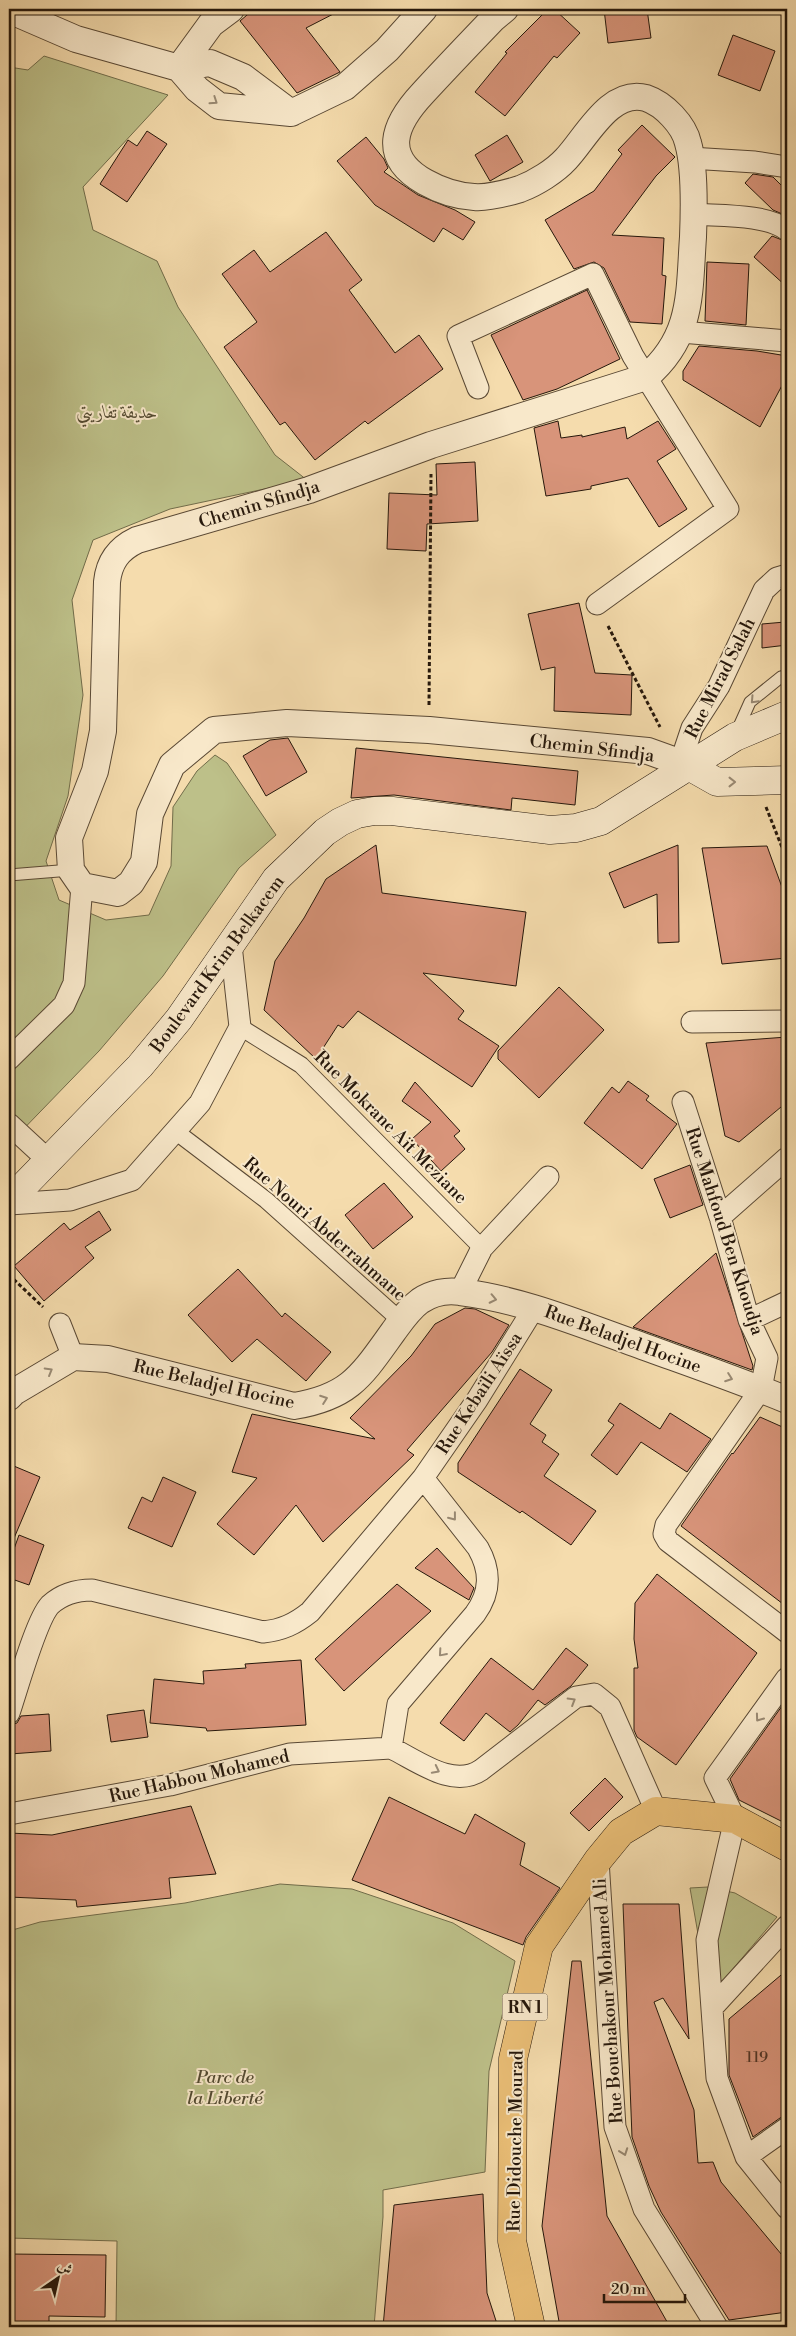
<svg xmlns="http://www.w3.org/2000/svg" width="796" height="2336" font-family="'Libre Bodoni',Amiri,serif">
<rect width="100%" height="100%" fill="#f5dcad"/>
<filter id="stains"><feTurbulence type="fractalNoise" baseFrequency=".004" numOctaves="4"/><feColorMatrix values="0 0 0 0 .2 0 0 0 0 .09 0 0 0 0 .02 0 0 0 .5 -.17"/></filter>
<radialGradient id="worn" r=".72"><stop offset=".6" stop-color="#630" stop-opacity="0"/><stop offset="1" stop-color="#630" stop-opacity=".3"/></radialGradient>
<path fill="#bdc089" stroke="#716c4a" d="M 44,56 L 168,95 L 83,187 L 93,230 L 157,261 L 178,307 L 275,455 L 307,480 L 170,509 L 93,540 L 72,600 L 83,695 L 68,796 L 46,861 L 59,900 L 106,920 L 149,915 L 171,866 L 173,807 L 197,771 L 215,755 L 227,763 L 276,835 L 239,868 L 163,976 L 99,1051 L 9,1144 L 9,67 L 28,70 Z
M 280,1884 L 352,1889 L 453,1923 L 515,1961 L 489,2071 L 485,2172 L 383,2190 L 383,2217 L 374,2327 L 116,2327 L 117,2241 L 9,2238 L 9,1931 L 40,1922 L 185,1903 Z
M 708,1887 L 735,1893 L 777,1917 L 709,1997 L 690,1888 Z"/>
<path fill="#d8947a" stroke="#25170b" d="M 254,9 L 343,9 L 306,28 L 340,72 L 297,93 L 240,21 Z
M 548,9 L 554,9 L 580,33 L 557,58 L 554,56 L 505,116 L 475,92 L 507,53 L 505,52 Z
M 604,9 L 647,9 L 651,38 L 608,43 Z
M 733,35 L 775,51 L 760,91 L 718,75 Z
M 642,125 L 675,157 L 656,176 L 612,235 L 664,238 L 662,275 L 666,276 L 662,324 L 630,322 L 604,268 L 594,262 L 574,269 L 545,220 L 594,191 L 622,154 L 618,150 Z
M 147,131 L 167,144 L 127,202 L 100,184 L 128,140 L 137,146 Z
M 507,135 L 523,162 L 490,181 L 475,155 Z
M 366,137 L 384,159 L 388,168 L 384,172 L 418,195 L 455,210 L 475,222 L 463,240 L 443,228 L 434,242 L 375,205 L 337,161 Z
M 753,174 L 773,177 L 787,191 L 787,216 L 773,210 L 745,183 Z
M 326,232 L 362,280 L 349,290 L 395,353 L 419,335 L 443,369 L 368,424 L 365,421 L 315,460 L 285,422 L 280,425 L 224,347 L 257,322 L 222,274 L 254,250 L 270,272 Z
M 772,236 L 787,242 L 787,287 L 754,257 Z
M 707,262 L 749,264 L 746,325 L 705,321 Z
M 587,290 L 620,359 L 557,389 L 523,400 L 491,335 Z
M 699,346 L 757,351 L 787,356 L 787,376 L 760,427 L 683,380 L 683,371 Z
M 558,421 L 561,438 L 582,435 L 582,437 L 625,427 L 627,439 L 658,421 L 676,449 L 657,461 L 687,509 L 659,527 L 628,478 L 591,486 L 591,489 L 546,496 L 534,428 Z
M 475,462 L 478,521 L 427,524 L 426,551 L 387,549 L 389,493 L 437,495 L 436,464 Z
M 579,603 L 595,673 L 632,675 L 631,715 L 554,711 L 555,667 L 541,670 L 528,614 Z
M 785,622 L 787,645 L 762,648 L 762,624 Z
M 288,738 L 307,772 L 266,796 L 243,756 L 270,740 Z
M 356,748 L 578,771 L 575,805 L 512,798 L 511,810 L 394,795 L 351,798 Z
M 376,845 L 382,893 L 526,912 L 516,986 L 423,973 L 464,1011 L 458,1019 L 499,1046 L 472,1087 L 358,1011 L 343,1028 L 338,1025 L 316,1059 L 264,1010 L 275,961 L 304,918 L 326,879 Z
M 678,845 L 679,942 L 658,943 L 657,894 L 624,908 L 609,873 Z
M 767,846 L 787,901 L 787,958 L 722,964 L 702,848 Z
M 559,987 L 604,1030 L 539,1098 L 498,1059 L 498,1051 Z
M 787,1037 L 787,1102 L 739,1142 L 725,1136 L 706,1043 Z
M 628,1081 L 649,1096 L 646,1100 L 677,1124 L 642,1169 L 584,1123 L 612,1087 L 619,1093 Z
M 415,1082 L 460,1131 L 454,1136 L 465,1149 L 441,1171 L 412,1139 L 431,1122 L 402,1101 Z
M 690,1165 L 703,1205 L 670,1218 L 654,1179 Z
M 384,1183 L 413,1217 L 373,1249 L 345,1215 Z
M 99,1211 L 111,1230 L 85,1247 L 94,1258 L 44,1301 L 14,1266 L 64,1223 L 70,1230 Z
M 716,1253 L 753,1366 L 752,1370 L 633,1327 Z
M 238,1269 L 282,1317 L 285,1313 L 331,1352 L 306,1381 L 257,1339 L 232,1362 L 188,1315 Z
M 465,1308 L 475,1309 L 509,1325 L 492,1352 L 407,1450 L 414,1455 L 323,1542 L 296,1505 L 254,1555 L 217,1524 L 257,1478 L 232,1472 L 252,1414 L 375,1439 L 350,1418 L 411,1356 L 435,1324 Z
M 520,1369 L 552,1390 L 530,1424 L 546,1435 L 542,1442 L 559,1454 L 544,1476 L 596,1511 L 571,1545 L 522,1511 L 520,1513 L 458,1472 L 458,1463 Z
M 620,1403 L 660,1429 L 670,1413 L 711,1439 L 687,1472 L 641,1442 L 617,1475 L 591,1455 L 614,1425 L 608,1421 Z
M 760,1417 L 787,1429 L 787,1607 L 681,1526 L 732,1453 L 733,1454 Z
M 9,1464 L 40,1477 L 9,1550 Z
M 163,1477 L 196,1492 L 172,1547 L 128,1528 L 142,1497 L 152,1502 Z
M 19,1535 L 44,1545 L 29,1585 L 9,1578 L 9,1563 Z
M 437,1548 L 474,1588 L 469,1600 L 415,1568 Z
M 657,1574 L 757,1653 L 676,1765 L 637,1737 L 634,1730 L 634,1668 L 638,1668 L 634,1639 L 635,1603 Z
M 397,1584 L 431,1611 L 344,1691 L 315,1659 Z
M 566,1648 L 588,1665 L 571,1686 L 545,1705 L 538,1700 L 518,1725 L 510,1732 L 486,1713 L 464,1741 L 440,1723 L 491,1658 L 533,1690 Z
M 301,1660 L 306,1725 L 207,1731 L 206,1728 L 150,1723 L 154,1679 L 204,1684 L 203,1671 L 246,1668 L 245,1664 Z
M 787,1699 L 787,1824 L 739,1800 L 730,1779 Z
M 144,1710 L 148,1737 L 111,1742 L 107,1715 Z
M 49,1714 L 51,1751 L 10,1754 L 9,1725 L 17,1723 L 21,1716 Z
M 605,1778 L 623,1797 L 589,1831 L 570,1813 Z
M 389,1797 L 465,1834 L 475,1814 L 525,1843 L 520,1865 L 560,1888 L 526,1937 L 523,1945 L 352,1880 Z
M 191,1806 L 216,1874 L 169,1878 L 171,1898 L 77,1907 L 76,1900 L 9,1897 L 9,1833 L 52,1835 Z
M 623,1904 L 679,1904 L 689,2039 L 663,1998 L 654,2002 L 694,2110 L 698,2163 L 713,2162 L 721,2182 L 787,2261 L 787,2312 L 729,2320 L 661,2212 L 649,2186 L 632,2137 Z
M 572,1961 L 581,1961 L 607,2216 L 670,2327 L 560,2327 L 542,2226 Z
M 787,1970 L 787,2116 L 780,2118 L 753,2137 L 729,2075 L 729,2019 Z
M 483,2194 L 487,2293 L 498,2327 L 383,2327 L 394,2205 Z
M 9,2254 L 106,2255 L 105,2317 L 49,2316 L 49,2327 L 12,2327 L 12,2313 L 9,2313 Z"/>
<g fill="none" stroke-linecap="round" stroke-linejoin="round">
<defs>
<path id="service" d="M 737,731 L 750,702 L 781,677 L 787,676
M 9,875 L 71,870"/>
<path id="pedestrian" d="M 240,1027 L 301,1065 L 482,1248
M 175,1131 L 266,1200 L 401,1321"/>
<path id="minor" d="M 690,158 L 755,162 L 787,167
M 694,214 C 720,216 767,214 787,230
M 681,332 L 787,341
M 478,388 L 458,336 L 593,274 L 633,356 L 728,509 L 597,604
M 687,765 L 685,749 L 692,728 L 719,686 L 764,590 L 777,578 L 787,575
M 692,1022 L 787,1021
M 9,1059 L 64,1005 L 74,983 L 82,886
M 683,1102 L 720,1217 L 749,1320 L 767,1358 L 761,1389 L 666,1525 L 664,1534 L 668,1541 L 787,1632
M 9,1124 L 49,1161
M 9,1204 L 70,1200 L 132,1180 L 200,1103 L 240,1027 L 231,945
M 720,1217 L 787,1158
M 460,1292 L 482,1248 L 548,1177
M 749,1320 L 787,1302
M 60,1324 L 73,1357
M 423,1478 L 478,1548 C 491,1571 491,1592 475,1614 L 398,1704 L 391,1748 C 418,1761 453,1789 481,1770 L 576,1697 L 594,1694 L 610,1707 L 656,1811
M 787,1678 L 715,1778 L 735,1819 L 707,1940 L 717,2078 L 746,2157 L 787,2208
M 9,1713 C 17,1690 36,1620 50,1605 C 62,1594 77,1590 92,1590 L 263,1632 C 282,1630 295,1624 310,1612 L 423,1478 L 477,1400 L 534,1308
M 9,1814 L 170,1785 L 290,1754 L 391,1748
M 598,1860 L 615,2127 L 644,2209 L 717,2327
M 712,2008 L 787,1926
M 746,2157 L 787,2128"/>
<path id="tertiary" d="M 505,9 L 493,19 C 469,44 446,68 423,93 C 393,125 381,157 425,182 C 441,191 456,196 474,197 C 487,198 507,193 520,189 C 536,183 555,171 566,159 C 586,138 610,88 646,98 C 664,104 684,125 688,143 C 695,167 694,212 693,237 C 689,294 693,337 646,377 L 431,445 L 309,490 L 137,540 C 118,549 109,562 107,582 L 103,731 L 95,771 L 69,838 L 71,870 L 82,886 L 118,893 L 131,883 L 144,862 L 150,814 L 172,765 L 214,730 L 287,723 L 429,730 L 648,751 L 687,765
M 9,10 L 76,39 L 179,68 L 210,63 L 243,77 L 291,113
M 179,68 L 197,89 L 219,106 L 291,113
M 179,68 L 211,24 L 231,9
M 291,113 L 345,87 L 387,50 L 424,9
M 9,1397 L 14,1392 L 73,1357 L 108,1359 L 294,1406 C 350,1397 362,1375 393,1332 C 401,1321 409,1309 420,1301 C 432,1293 447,1290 460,1292 C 519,1299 575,1322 631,1342 C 683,1361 736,1379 787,1400"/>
<path id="secondary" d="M 687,765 L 717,782 L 787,780
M 9,1201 L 140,1066 L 179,1019 L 276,879 L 325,832 L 340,822 L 357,814 L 374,811 L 392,811 L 550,830 L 576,828 L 601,821 L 735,737 L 787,715"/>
<path id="primary" d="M 531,2327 L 512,2241 L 513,2059 L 539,1946 L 598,1860 L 621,1832 L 656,1811 L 735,1819 L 787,1847"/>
</defs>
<use href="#service" stroke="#594834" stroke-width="13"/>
<use href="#pedestrian" stroke="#594834" stroke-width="18"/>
<use href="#minor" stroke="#594834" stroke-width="23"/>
<use href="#tertiary" stroke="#594834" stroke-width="28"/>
<use href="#secondary" stroke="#25170b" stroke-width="29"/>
<use href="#primary" stroke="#25170b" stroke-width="29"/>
<path stroke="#25170b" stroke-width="3" stroke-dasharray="4 2.5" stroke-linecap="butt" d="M 608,626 L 660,727
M 429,705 L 431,474
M 766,807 L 787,860
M 9,1275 L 43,1307"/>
<use href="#service" stroke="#f8e8ca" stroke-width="11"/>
<use href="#pedestrian" stroke="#f8e8ca" stroke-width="16"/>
<use href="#minor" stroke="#f8e8ca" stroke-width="21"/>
<use href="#tertiary" stroke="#f8e8ca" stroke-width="26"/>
<use href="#secondary" stroke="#f8e8ca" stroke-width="28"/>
<use href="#primary" stroke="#eabe76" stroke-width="28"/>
</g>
<defs><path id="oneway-chevron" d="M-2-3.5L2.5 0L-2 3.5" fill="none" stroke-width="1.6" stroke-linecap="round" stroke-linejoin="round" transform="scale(1.25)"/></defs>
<g stroke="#998a74">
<use href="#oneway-chevron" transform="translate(214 101) rotate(34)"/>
<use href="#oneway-chevron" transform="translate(754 700) rotate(133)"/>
<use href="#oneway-chevron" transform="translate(732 782)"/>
<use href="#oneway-chevron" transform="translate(493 1299) rotate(12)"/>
<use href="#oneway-chevron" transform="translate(49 1371) rotate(-30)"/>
<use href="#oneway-chevron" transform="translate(729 1378) rotate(20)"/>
<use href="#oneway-chevron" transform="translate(324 1399) rotate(-20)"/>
<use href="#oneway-chevron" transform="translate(453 1517) rotate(52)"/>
<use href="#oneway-chevron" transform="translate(442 1653) rotate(131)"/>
<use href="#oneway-chevron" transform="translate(572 1701) rotate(-31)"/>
<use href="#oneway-chevron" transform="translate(759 1718) rotate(126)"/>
<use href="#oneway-chevron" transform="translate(436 1770) rotate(27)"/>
<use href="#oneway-chevron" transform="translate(624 2152) rotate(70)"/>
</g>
<g text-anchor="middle" stroke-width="4" stroke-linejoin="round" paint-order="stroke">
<g font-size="15" fill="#523627">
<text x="757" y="2062">119</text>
</g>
<rect fill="#f8e8ca" stroke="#645644" stroke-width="1" x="502.5" y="1993.5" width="45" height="27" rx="4"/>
<g font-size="16" font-weight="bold" fill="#25170b">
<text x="525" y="2013">RN 1</text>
</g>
<g font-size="18" font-style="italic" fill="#534a31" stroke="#f8e8ca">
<text x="117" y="418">حديقة تفاريتي</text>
<text x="225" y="2083">Parc de<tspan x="225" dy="21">la Liberté</tspan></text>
</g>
<g font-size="18" fill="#25170b" stroke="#f8e8ca">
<text transform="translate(259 504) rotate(-17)" y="6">Chemin Sfindja</text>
<text transform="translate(720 678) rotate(-63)" y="6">Rue Mirad Salah</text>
<text transform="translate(592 748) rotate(7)" y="6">Chemin Sfindja</text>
<text transform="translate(217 964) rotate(-54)" y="6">Boulevard Krim Belkacem</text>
<text transform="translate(391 1127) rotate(45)" y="6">Rue Mokrane Aït Meziane</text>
<text transform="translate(325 1229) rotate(41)" y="6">Rue Nouri Abderrahmane</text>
<text transform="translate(725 1231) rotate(72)" y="6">Rue Mahfoud Ben Khoudja</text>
<text transform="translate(623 1339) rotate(20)" y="6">Rue Beladjel Hocine</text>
<text transform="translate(214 1384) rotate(13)" y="6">Rue Beladjel Hocine</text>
<text transform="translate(479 1393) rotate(-57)" y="6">Rue Kebaïli Aïssa</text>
<text transform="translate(199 1776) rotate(-13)" y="6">Rue Habbou Mohamed</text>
<text transform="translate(608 2001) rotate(-94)" y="6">Rue Bouchakour Mohamed Ali</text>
<text transform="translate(515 2141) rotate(-89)" y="6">Rue Didouche Mourad</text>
</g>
</g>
<rect width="796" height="2336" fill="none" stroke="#f5dcad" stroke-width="30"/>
<rect x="10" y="10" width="776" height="2316" fill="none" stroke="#25170b" stroke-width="2.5"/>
<rect x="15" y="15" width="766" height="2306" fill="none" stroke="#25170b"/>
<g transform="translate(58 2278) rotate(34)" stroke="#f8e8ca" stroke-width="4" paint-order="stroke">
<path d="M0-4L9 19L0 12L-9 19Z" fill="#25170b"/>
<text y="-8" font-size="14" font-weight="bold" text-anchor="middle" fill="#25170b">ش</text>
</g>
<path d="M604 2294v8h81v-8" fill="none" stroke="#25170b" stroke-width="2.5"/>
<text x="611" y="2294" font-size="15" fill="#25170b" stroke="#f8e8ca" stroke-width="4" paint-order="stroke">20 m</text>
<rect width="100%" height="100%" filter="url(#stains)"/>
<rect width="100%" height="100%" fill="url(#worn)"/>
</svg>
